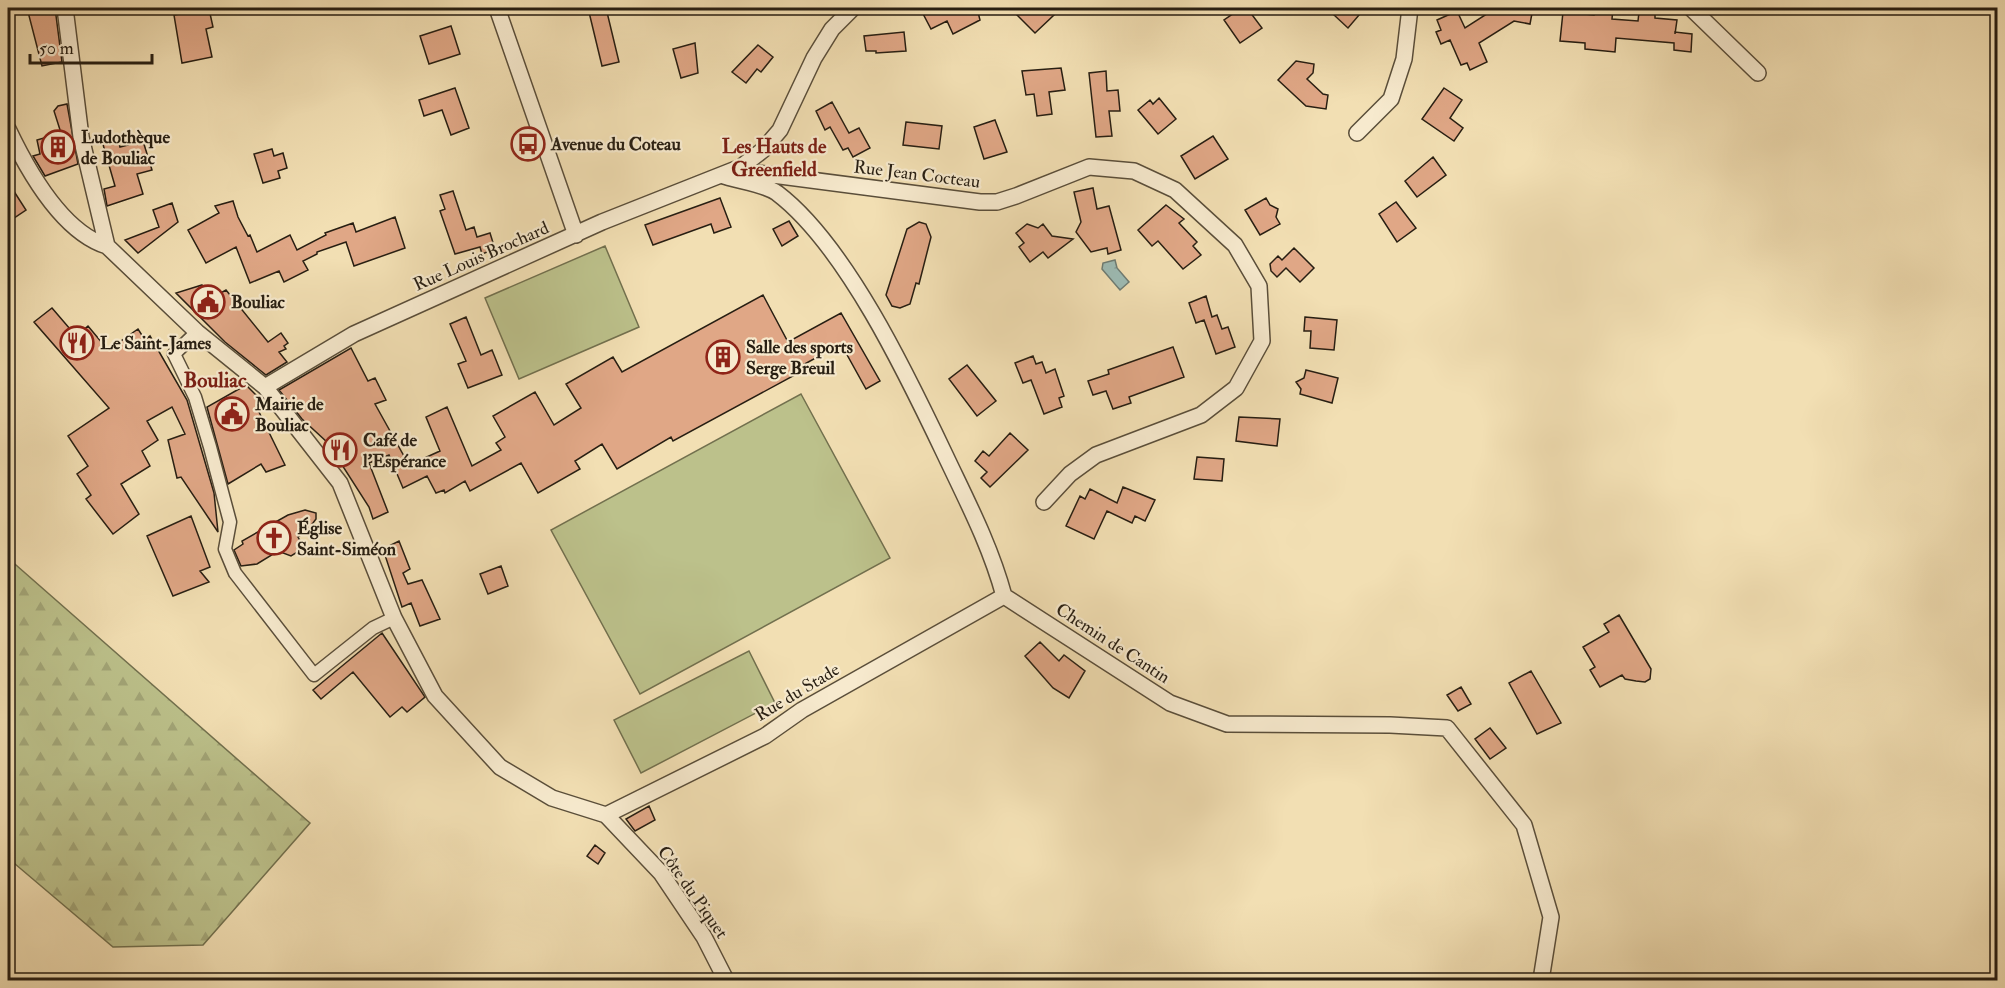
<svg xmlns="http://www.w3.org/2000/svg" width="2005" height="988" font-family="'IM FELL Double Pica',serif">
<defs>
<pattern id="forest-firs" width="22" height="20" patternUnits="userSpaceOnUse" patternTransform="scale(1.5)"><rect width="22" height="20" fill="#bcc18b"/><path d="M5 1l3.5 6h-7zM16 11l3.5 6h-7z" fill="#a2a577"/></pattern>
<pattern id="water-ripples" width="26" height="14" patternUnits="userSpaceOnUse" patternTransform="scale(1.5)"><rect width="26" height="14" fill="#9dbbb4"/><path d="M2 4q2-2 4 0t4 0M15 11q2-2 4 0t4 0" fill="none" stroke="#87a09a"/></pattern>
</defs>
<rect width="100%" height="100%" fill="#f2dfb3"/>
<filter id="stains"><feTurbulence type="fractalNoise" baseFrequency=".00333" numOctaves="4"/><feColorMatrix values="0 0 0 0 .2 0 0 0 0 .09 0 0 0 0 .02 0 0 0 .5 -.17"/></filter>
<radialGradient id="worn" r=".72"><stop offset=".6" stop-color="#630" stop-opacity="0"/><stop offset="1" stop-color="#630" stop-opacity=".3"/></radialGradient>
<path fill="#bcc18b" stroke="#72704e" stroke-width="1.5" d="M 605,246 L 639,327 L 519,379 L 485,298 Z
M 801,394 L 890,558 L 640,694 L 551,530 Z
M 749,651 L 775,703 L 641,773 L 614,720 Z"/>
<path fill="url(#forest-firs)" stroke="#72704e" stroke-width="1.5" d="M 8,558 L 310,823 L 203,945 L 113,947 L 8,858 Z"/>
<path fill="url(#water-ripples)" stroke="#6e7c73" stroke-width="1.5" d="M 1115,260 L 1117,268 L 1129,282 L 1120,290 L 1102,269 L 1103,263 Z"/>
<path fill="#e0a786" stroke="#271e12" stroke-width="1.5" d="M 27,8 L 55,8 L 62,62 L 42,66 Z
M 588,8 L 606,8 L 619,62 L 602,66 Z
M 920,8 L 977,8 L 980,20 L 953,34 L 947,21 L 931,29 Z
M 1010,8 L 1046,8 L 1054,15 L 1035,33 Z
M 1230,8 L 1247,8 L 1262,28 L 1240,43 L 1224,20 L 1234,13 Z
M 1340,8 L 1365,8 L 1348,28 L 1334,15 Z
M 1496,8 L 1533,8 L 1530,24 L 1514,21 L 1479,43 L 1487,62 L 1470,70 L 1467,63 L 1461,65 L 1450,40 L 1441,44 L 1436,32 L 1441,30 L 1437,20 L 1457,11 L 1465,28 Z
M 1594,8 L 1613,8 L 1612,19 L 1638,21 L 1639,12 L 1655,13 L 1655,18 L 1677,20 L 1675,34 L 1675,32 L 1692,34 L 1691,52 L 1674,50 L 1674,43 L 1616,38 L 1615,52 L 1585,49 L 1585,43 L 1560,41 L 1563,12 L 1594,15 Z
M 209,9 L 213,27 L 206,29 L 212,57 L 182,63 L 174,15 Z
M 451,26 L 460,54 L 429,64 L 420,36 Z
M 904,32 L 906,51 L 876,53 L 876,51 L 866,51 L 864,36 Z
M 695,43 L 698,73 L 681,78 L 673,49 Z
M 758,45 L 773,57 L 761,72 L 757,69 L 746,83 L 732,72 Z
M 1296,61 L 1314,64 L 1313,73 L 1307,79 L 1323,94 L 1328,95 L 1326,109 L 1306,106 L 1278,80 Z
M 1061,68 L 1065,90 L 1049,92 L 1052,114 L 1037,116 L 1034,94 L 1026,95 L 1022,71 Z
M 1106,71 L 1107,91 L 1118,90 L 1120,111 L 1109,111 L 1112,136 L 1096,137 L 1089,73 Z
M 455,88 L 469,128 L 451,135 L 442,110 L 424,116 L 419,100 Z
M 1444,88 L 1462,100 L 1450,118 L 1463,128 L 1454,141 L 1422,119 Z
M 1159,98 L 1176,119 L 1158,134 L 1138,110 L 1150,100 L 1153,104 Z
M 832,102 L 849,133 L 859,128 L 870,148 L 853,157 L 848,148 L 843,150 L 830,127 L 825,130 L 816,111 Z
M 67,104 L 78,164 L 45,176 L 33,156 L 40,154 L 37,140 L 61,133 L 54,111 L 58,106 Z
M 995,120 L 1007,152 L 984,159 L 974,127 Z
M 906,122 L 942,126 L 939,149 L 903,145 Z
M 117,136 L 120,147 L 143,141 L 152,170 L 137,174 L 143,194 L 107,206 L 104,189 L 115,186 L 102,141 Z
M 1213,136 L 1228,159 L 1195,179 L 1181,156 Z
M 272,149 L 274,156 L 283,153 L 287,168 L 278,171 L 280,178 L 263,183 L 254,154 Z
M 1433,157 L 1446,175 L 1417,197 L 1405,181 Z
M 8,182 L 26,210 L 8,222 Z
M 1093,188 L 1097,209 L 1109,206 L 1121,250 L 1108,254 L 1107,248 L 1091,252 L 1076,232 L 1081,222 L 1074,192 Z
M 453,191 L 466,230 L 474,227 L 477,237 L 490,233 L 495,249 L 482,254 L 480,247 L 455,254 L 440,211 L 445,209 L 440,195 Z
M 720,198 L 731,227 L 714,233 L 711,224 L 653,245 L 645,225 Z
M 1266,198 L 1270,205 L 1278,209 L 1276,217 L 1280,224 L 1260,235 L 1245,210 Z
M 233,201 L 238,217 L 248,236 L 250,235 L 257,252 L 290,235 L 297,250 L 326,235 L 325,233 L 353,223 L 356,232 L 395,217 L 405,248 L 354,266 L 346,242 L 317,252 L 317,254 L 303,261 L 308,270 L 284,282 L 279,271 L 250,283 L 236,247 L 206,263 L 188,230 L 219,213 L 215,206 Z
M 1396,202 L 1416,228 L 1397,242 L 1379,214 Z
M 172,203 L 178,222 L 138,253 L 125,240 L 159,227 L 153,210 Z
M 1166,205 L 1184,219 L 1179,223 L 1197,242 L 1193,246 L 1201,255 L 1183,269 L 1158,241 L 1152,246 L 1138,230 Z
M 789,221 L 798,236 L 782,246 L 773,229 Z
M 919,222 L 926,224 L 931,237 L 919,284 L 916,283 L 910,304 L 900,308 L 892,306 L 886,295 L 907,229 Z
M 1027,224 L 1038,228 L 1043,224 L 1052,236 L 1073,239 L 1048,258 L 1043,252 L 1030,262 L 1019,247 L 1024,243 L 1016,233 Z
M 1294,248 L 1314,268 L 1300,282 L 1286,268 L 1277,277 L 1271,271 L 1270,264 L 1278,256 L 1282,260 Z
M 202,285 L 210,299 L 226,290 L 268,342 L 281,333 L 288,343 L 284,346 L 286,349 L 279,352 L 287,362 L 266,375 L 225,342 L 176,293 Z
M 763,295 L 788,342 L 841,313 L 880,381 L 866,389 L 841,344 L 801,366 L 804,370 L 673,441 L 671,437 L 617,469 L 602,444 L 575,461 L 580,469 L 538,493 L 521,463 L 470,491 L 465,481 L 445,493 L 444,490 L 436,493 L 427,476 L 403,488 L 389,455 L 369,463 L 388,512 L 373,519 L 369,507 L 328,443 L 302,419 L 279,390 L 351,348 L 368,381 L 375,378 L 386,400 L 375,404 L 409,465 L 440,451 L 426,417 L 447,407 L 472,466 L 501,450 L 496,443 L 505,437 L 493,416 L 535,392 L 554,425 L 581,408 L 566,384 L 613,357 L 622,372 Z
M 1206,296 L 1212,317 L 1217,315 L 1222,329 L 1228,327 L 1235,347 L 1216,354 L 1204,320 L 1196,323 L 1189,303 Z
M 52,308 L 76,336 L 88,326 L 108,350 L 138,329 L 145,340 L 150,336 L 187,400 L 214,493 L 218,532 L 181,477 L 177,478 L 168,440 L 185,434 L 172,407 L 147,421 L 158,440 L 142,451 L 150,466 L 121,484 L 139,514 L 113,534 L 86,499 L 91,495 L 77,474 L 88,466 L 68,436 L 109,408 L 34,322 Z
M 466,317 L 481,355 L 492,350 L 502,375 L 468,388 L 458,364 L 466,361 L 450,324 Z
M 1305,317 L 1337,320 L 1334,350 L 1310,348 L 1311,331 L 1304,331 Z
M 1173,347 L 1184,377 L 1129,397 L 1131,403 L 1113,409 L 1106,391 L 1093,395 L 1088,381 L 1109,374 L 1108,370 Z
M 1033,356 L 1036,364 L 1042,362 L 1046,373 L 1055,369 L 1064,396 L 1059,398 L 1062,407 L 1044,414 L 1031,380 L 1023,383 L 1015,363 Z
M 967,365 L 996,401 L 977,416 L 949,379 Z
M 1306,370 L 1338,378 L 1332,403 L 1300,394 L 1301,389 L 1296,382 L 1304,378 Z
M 246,385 L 267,406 L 259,412 L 285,465 L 266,472 L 261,464 L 228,484 L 207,407 Z
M 1239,417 L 1280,419 L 1277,446 L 1236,441 Z
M 1010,433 L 1028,450 L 990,487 L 981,478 L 987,472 L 975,461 L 983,451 L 989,456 Z
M 1197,457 L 1224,459 L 1222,481 L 1194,479 Z
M 1123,487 L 1155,500 L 1145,521 L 1135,516 L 1132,523 L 1107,511 L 1094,539 L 1066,526 L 1080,496 L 1085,499 L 1090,489 L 1117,503 Z
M 305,510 L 316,513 L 316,519 L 307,531 L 298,537 L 304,548 L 291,556 L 278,551 L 257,564 L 241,566 L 234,550 L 243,544 L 242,541 L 288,515 Z
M 191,516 L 210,567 L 200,571 L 209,582 L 173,596 L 147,536 Z
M 399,541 L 410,569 L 403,573 L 408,584 L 422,580 L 440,619 L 420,626 L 411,603 L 402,607 L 383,549 Z
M 501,566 L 508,586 L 488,594 L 480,574 Z
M 1619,615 L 1651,669 L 1650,679 L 1645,682 L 1636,681 L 1625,679 L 1622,675 L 1600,687 L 1590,670 L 1595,667 L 1583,647 L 1609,632 L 1604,624 Z
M 382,633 L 425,697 L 407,712 L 402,707 L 390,717 L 353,672 L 321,699 L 313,690 Z
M 1040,642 L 1059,661 L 1064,655 L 1085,671 L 1069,698 L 1053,688 L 1025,656 Z
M 1531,671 L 1561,723 L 1537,734 L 1509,683 Z
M 1461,687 L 1471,704 L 1458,711 L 1447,695 Z
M 1490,728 L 1506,748 L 1490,759 L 1475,739 Z
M 649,806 L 655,820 L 635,831 L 626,819 Z
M 595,845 L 605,853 L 598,864 L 587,856 Z"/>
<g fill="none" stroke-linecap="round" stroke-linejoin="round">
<defs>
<path id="pedestrian" d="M 197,332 L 174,354 L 195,397 L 210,447 L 230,522 L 225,549 L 235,573 L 314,675 L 373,628 L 394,618"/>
<path id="minor" d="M 65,8 L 81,137 L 107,246
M 497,8 L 576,235
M 1691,8 L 1758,73
M 8,129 C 27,169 62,232 107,246 L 197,332 L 265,387 L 340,483 L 394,618 L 435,696 L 500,767 L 552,798 L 606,815 L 661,873 L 704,937 L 726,980
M 1357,133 L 1391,99 L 1404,59 L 1410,8
M 727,174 L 749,172 L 980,202 L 997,202 L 1016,196 L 1089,167 L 1134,171 L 1175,190 L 1235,245 L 1259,286 L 1262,341 L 1236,388 L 1201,415 L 1096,455 L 1070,474 L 1044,502
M 721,175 C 737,181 763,183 777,193 C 847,246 910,381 948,461 C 969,505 991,548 1004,596 L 1170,703 L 1227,724 L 1390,725 L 1447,728 L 1524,825 L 1551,917 L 1541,980
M 265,387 L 354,334 L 602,222 L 741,167 L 763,150 L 780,130 L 814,58 L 832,29 L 853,8
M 606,815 L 765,736 L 802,710 L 1004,596"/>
</defs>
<use href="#pedestrian" stroke="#5a4e3a" stroke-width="15"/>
<use href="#minor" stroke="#5a4e3a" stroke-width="18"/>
<use href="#pedestrian" stroke="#f7eace" stroke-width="12"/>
<use href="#minor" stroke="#f7eace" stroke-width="15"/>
</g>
<defs>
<symbol id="bus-ring" viewBox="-11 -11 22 22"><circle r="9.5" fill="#f7eace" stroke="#8f2418" stroke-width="1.5"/><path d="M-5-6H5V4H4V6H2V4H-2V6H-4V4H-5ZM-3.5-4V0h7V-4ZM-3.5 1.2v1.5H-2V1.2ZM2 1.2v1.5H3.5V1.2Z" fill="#8f2418"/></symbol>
<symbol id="building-ring" viewBox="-11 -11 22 22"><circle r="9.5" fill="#f7eace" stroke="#8f2418" stroke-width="1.5"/><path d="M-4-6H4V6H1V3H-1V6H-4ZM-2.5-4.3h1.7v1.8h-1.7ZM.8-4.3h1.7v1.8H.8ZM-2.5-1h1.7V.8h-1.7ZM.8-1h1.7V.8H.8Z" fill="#8f2418"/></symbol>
<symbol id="civic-ring" viewBox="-11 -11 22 22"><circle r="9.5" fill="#f7eace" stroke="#8f2418" stroke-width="1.5"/><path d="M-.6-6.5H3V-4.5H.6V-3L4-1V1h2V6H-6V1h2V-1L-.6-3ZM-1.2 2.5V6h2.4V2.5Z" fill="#8f2418"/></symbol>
<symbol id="restaurant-ring" viewBox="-11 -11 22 22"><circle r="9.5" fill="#f7eace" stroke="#8f2418" stroke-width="1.5"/><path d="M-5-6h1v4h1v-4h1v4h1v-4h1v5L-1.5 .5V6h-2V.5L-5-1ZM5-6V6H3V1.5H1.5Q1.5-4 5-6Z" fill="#8f2418"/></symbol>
<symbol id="church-ring" viewBox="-11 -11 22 22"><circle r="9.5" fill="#f7eace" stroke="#8f2418" stroke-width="1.5"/><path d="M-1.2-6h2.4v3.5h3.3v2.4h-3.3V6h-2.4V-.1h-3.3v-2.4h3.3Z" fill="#8f2418"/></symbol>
</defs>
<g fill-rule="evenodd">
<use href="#bus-ring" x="509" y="125" width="38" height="38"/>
<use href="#building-ring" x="39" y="128" width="38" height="38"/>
<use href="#civic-ring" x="189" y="283" width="38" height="38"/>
<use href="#restaurant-ring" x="58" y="324" width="38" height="38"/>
<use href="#building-ring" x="704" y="338" width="38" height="38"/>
<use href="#civic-ring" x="213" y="395" width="38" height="38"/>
<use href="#restaurant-ring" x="321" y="431" width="38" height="38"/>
<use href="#church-ring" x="255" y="519" width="38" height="38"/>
</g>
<g text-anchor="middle" stroke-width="4.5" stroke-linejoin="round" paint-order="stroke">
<g font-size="18" font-weight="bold" fill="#271e12" stroke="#f7eace" text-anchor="start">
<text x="81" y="143">Ludothèque<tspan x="81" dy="21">de Bouliac</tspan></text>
<text x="551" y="150">Avenue du Coteau</text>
<text x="231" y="308">Bouliac</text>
<text x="100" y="349">Le Saint-James</text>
<text x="746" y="353">Salle des sports<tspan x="746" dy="21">Serge Breuil</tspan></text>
<text x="255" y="410">Mairie de<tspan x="255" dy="21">Bouliac</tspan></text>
<text x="363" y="446">Café de<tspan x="363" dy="21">l'Espérance</tspan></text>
<text x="297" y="534">Église<tspan x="297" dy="21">Saint-Siméon</tspan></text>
</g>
<g font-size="18" fill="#271e12" stroke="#f7eace">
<text transform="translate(917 174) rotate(7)" y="6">Rue Jean Cocteau</text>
<text transform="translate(481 256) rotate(-24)" y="6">Rue Louis Brochard</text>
<text transform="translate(1113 643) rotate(33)" y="6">Chemin de Cantin</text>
<text transform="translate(797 692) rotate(-31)" y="6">Rue du Stade</text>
<text transform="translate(693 892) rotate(55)" y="6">Côte du Piquet</text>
</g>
<g font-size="20" font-weight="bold" fill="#7a1f14" stroke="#f7eace">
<text x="774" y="153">Les Hauts de<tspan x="774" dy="23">Greenfield</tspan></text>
</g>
<g font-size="21" font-weight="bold" fill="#7a1f14" stroke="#f7eace">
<text x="215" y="387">Bouliac</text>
</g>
</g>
<rect width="2005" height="988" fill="none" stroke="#f2dfb3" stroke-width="30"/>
<rect x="9" y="9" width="1987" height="970" fill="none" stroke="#271e12" stroke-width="3"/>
<rect x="15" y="15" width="1975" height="958" fill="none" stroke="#271e12" stroke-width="1.5"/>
<path d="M30 54v9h122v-9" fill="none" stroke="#271e12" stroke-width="3"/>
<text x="39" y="54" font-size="18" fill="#271e12" stroke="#f7eace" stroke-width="4.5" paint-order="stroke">50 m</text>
<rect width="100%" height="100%" filter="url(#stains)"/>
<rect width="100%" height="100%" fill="url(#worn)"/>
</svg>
